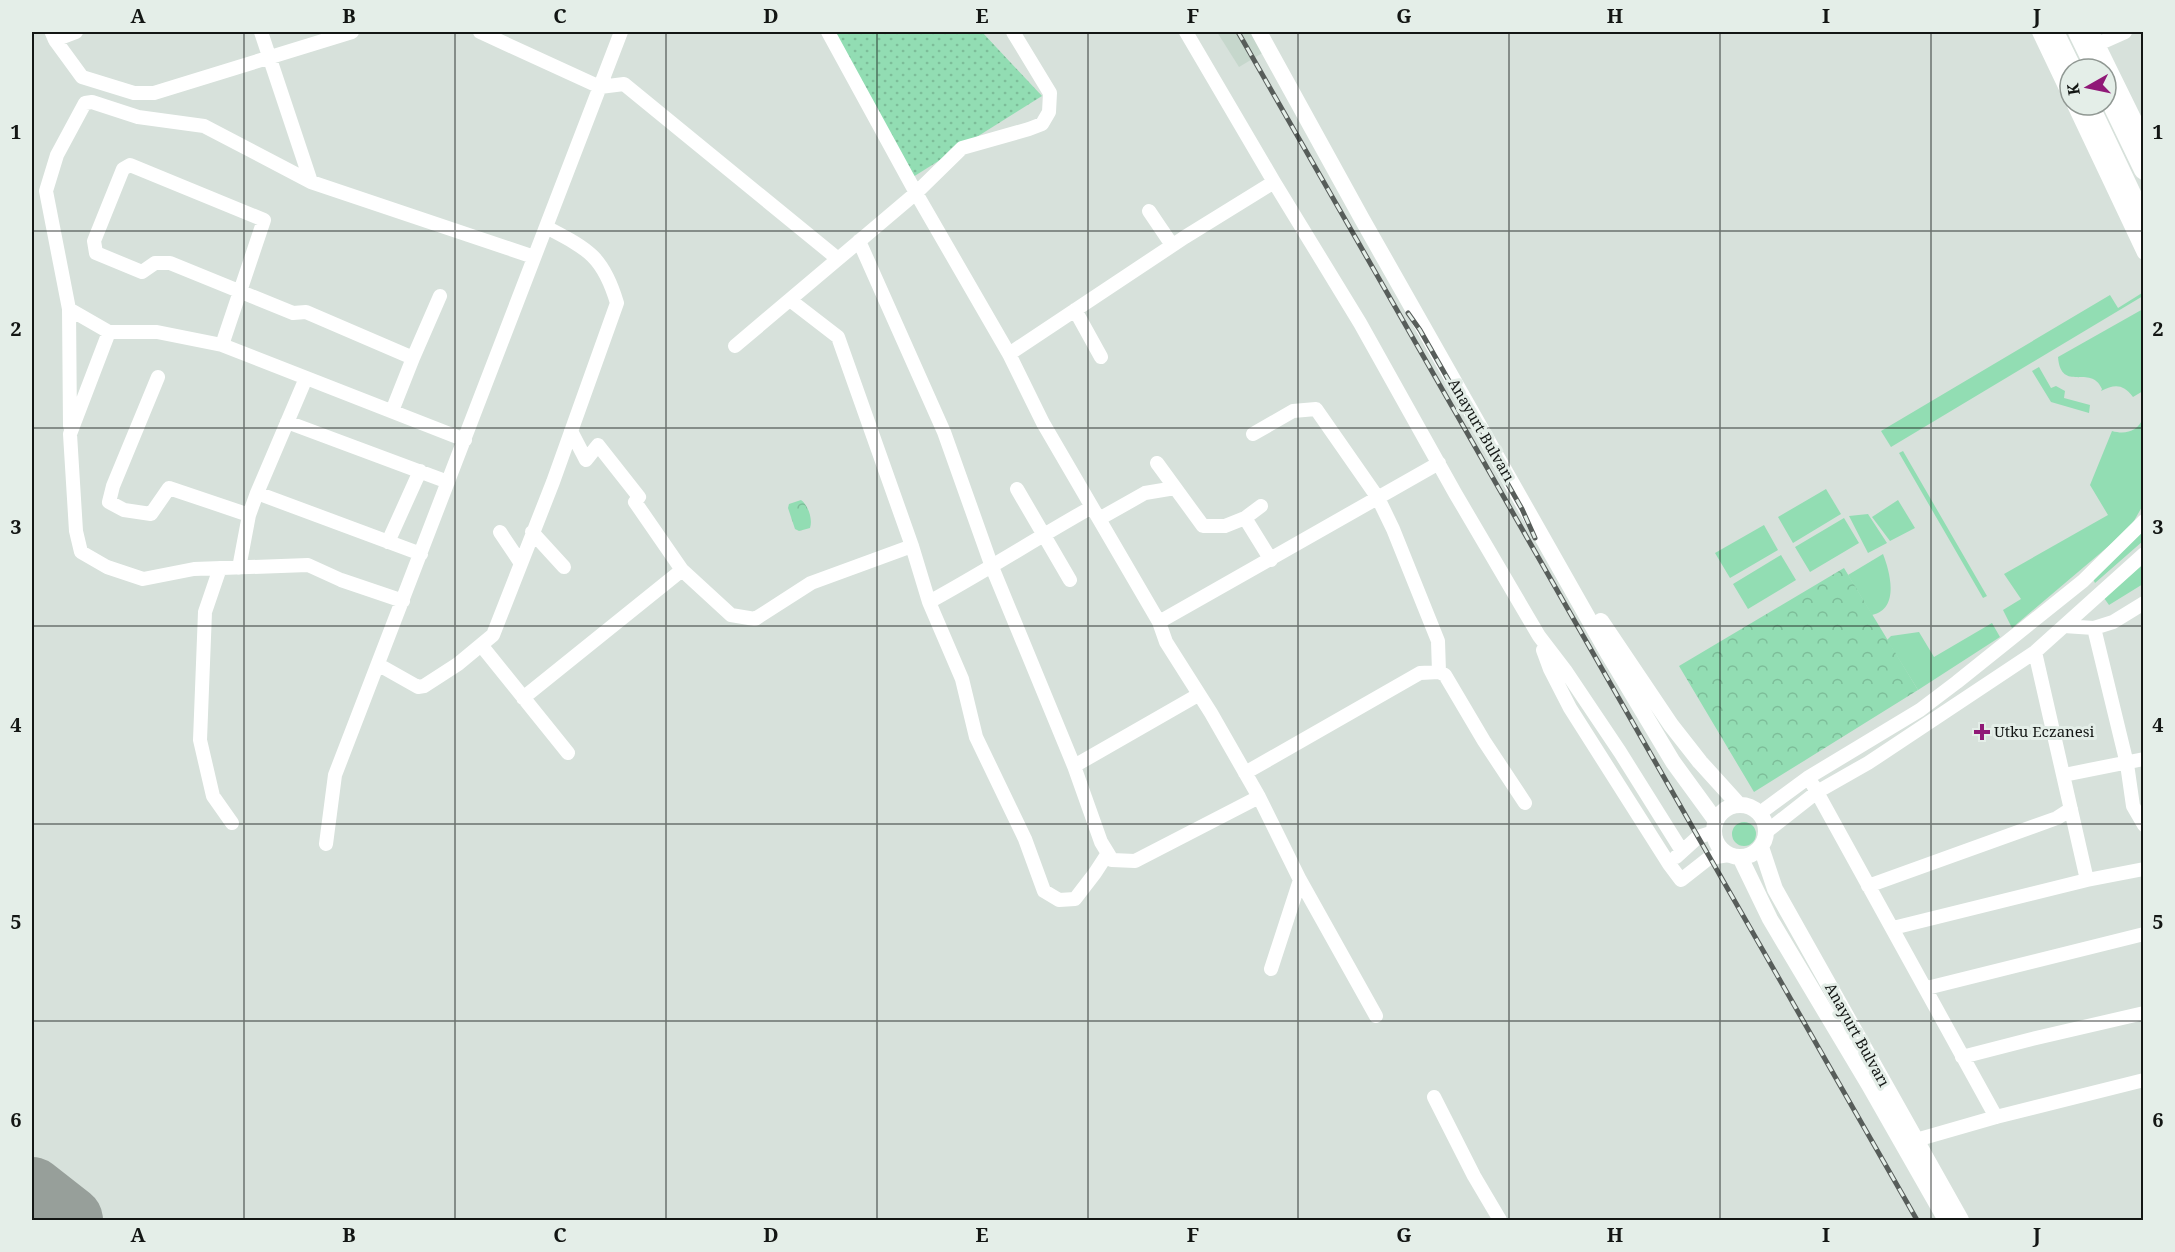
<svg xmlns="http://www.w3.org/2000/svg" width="2175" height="1252" font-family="'Noto Serif',serif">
<defs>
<pattern id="forest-crowns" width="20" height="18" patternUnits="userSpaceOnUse" patternTransform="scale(1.5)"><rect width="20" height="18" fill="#92ddb3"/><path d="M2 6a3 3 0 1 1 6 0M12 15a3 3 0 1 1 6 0" fill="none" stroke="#7dbd99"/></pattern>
<pattern id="garden-dots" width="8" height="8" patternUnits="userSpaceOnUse" patternTransform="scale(1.5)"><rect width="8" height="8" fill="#92ddb3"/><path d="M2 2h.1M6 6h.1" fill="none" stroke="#7dbd99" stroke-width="1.8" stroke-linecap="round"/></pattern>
</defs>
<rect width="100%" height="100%" fill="#d7e1db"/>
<path fill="#c6d7cc" d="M 1217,32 L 1252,32 L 1264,52 L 1239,67 Z"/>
<path fill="#92ddb3" d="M 2142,293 L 2143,296 L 1891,447 L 1881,431 L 2110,295 L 2118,308 Z
M 2143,309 L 2143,391 L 2133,397 C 2123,384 2115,384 2101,391 L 2102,389 C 2091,363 2061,394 2058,357 Z
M 2039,367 L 2051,388 L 2056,386 L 2065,391 L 2064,398 L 2090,405 L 2089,413 L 2051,402 L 2032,371 Z
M 2143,418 L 2143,505 L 2130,528 L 2012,628 L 2003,610 L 2021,599 L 2004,574 L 2108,515 L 2090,485 L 2112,431 C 2126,435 2138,431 2143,418 Z
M 1903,451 L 1987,596 L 1983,598 L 1899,453 Z
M 1826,489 L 1841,514 L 1793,543 L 1778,517 Z
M 1898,500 L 1915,528 L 1890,541 L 1872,517 Z
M 1868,514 L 1887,543 L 1868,553 L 1849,516 Z
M 1844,518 L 1859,543 L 1810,572 L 1795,547 Z
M 1764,525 L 1778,550 L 1730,578 L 1715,553 Z
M 2143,525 L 2143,541 L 2095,583 L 2093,579 Z
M 1883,554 C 1890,572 1900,609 1872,615 L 1848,575 Z
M 1781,555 L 1796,580 L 1748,609 L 1733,584 Z
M 2143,564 L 2143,584 L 2109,605 L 2104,598 Z
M 1992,623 L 2000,637 L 1918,690 L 1887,640 L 1891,636 L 1919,632 L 1934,657 Z
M1732 834a12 12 0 1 1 24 0a12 12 0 1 1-24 0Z"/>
<path fill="url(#forest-crowns)" d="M 801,500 C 808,505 813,519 810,528 L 799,531 L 795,529 L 788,508 L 789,504 Z
M 1844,568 L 1918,690 L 1754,792 L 1679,666 Z"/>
<path fill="url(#garden-dots)" d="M 835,32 L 982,32 L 1042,96 L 913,177 Z"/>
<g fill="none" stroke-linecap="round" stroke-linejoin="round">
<path stroke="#979f9a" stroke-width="68" d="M 32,1191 L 69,1220"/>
<path stroke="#fff" stroke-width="14" d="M 261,32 L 311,182
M 480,32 L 600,87 L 624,84 L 838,259 L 916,193 L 962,148 L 1029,129 L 1042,124 L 1049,112 L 1050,93 L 1013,32
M 828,32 L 916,193 L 1009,354 L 1043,423 L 1159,622 L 1166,642 L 1211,713 L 1259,797 L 1300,880 L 1376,1016
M 1186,32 L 1274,182 L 1360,323 L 1455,493 L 1539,636 L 1565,670 L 1620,752 L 1682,851
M 2039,32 L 2070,97
M 2092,32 L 2144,138
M 52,33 L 55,40 L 76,32
M 55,40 L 82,77 L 134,93 L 154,93 L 352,32
M 2098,44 L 2125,32
M 2074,105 L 2144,253
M 1149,211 L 1172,245
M 859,241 L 944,432 L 992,567 L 1074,766 L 1101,842 L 1112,860 L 1135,861 L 1259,797
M 790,300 L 838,337 L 912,546 L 929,602 L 962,679 L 976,737 L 1025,839 L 1044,891 L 1059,900 L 1075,899 L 1095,873 L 1108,853
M 69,309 L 70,426
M 1075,310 L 1101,357
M 109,332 L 70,434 L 76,531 L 81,552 L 107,567 L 143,579 L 194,569 L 308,565 L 341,580 L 403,601
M 222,345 L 264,220 L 130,165 L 123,169 L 94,241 L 96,253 L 142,272 L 155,263 L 170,263 L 293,313 L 306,312 L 413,358 L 392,411
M 735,346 L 838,259
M 1009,354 L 1185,237 L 1274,182
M 413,358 L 440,296
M 158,377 L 113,486 L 109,502 L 124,510 L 151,514 L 169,488 L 249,515
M 306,378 L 257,493 L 421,554
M 287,422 L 448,482
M 571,431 L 586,460 L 598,445 L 639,497 L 635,502 L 682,570 L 731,615 L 755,619 L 811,583 L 912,546
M 1253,434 L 1293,411 L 1316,409 L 1378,498 L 1393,529 L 1438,641 L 1439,672
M 465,440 L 222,345 L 157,332 L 109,332 L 69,309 L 46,191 L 57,155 L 85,103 L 92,102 L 138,117 L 204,126 L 311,182 L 534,257
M 1157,463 L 1203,526 L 1225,526 L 1245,518 L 1271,560
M 1017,489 L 1070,580
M 1245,518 L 1261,506
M 1099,519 L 1145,493 L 1175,488
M 500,532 L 520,562
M 532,532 L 564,567
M 388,542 L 420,471
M 220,568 L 205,612 L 200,740 L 213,796 L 232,823
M 239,568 L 249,515 L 257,493
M 929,602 C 984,572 1037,538 1092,507
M 1159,622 L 1439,463
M 2064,626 L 2094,628 L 2113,622 L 2144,603
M 2094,628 L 2127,764 L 2133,806 L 2144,825
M 481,645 L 568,753
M 1543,650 L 1550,669 L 1570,708 L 1669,864 L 1681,880 L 1709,858 L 1729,855
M 2035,652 L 2087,880
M 379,665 L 418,687 L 424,686 L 458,664 L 493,635 L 553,482 L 617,303 C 603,256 588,249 546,227
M 523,698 L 682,570
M 1074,766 L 1198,695
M 1245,773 L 1420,673 L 1439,672 L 1445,675 L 1484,741 L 1525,803
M 2064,775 L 2144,759
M 1813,785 L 1996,1117
M 1760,813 L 1809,777 L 1920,710 L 1957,682 L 2083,581 L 2144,521
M 1766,832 L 1817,792 L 1868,763 L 2035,652 L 2144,554
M 326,844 L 335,775 L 621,32
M 1676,857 L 1698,837 L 1714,832
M 1868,886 L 2057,818 L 2071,809
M 1893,928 L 2087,880 L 2144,869
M 1271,969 L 1300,880
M 1927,988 L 2144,934
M 1962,1057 L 2032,1039 L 2144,1013
M 1434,1097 L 1474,1176 L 1500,1220
M 1916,1140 L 1996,1117 L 2144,1080"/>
<path stroke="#fff" stroke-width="16" d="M 1259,32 L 1362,219 L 1609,655 L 1673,762 L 1716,821
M 1601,621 L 1671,725 L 1700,762 L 1739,805
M1714 831a26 26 0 1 1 52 0a26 26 0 1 1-52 0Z
M 1761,847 L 1775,889 L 1961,1220
M 1740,857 L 1770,919 L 1869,1085 L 1946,1220"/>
<path stroke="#fff" stroke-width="20" d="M 2054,32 L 2072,69
M 2078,32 L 2096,69
M 2106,91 L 2144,170
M 2089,105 L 2144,221"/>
<defs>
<path id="rail" d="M 1238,32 L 1917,1220
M 1408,313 L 1420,330 L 1522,509 L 1535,538"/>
</defs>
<use href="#rail" stroke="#575d5a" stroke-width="5"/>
<use href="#rail" stroke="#e4eee8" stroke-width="3" stroke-dasharray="9" stroke-linecap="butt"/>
</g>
<path fill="none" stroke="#131614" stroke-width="1.5" stroke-opacity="0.55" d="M 244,32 L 244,1220M 455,32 L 455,1220M 666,32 L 666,1220M 877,32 L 877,1220M 1088,32 L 1088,1220M 1298,32 L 1298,1220M 1509,32 L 1509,1220M 1720,32 L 1720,1220M 1931,32 L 1931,1220M 32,231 L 2144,231M 32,428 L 2144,428M 32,626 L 2144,626M 32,824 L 2144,824M 32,1021 L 2144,1021"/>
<path fill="#901977" stroke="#e4eee8" stroke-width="2" d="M1979 723h6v6h6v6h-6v6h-6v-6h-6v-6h6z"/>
<g text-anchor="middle" stroke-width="6" stroke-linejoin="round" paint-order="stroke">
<g font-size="15" fill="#131614" stroke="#e4eee8">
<text transform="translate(1481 430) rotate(60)" y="5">Anayurt Bulvarı</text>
<text transform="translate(1857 1035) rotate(61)" y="5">Anayurt Bulvarı</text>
</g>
<g font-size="15" fill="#131614" stroke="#e4eee8" text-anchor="start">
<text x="1994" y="737">Utku Eczanesi</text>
</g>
</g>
<rect width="2175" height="1252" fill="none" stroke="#e4eee8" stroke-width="66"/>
<g transform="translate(2088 87) rotate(261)"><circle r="28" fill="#e4eee8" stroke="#909893" stroke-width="1.5"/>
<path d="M0-4.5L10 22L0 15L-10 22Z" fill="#901977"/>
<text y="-9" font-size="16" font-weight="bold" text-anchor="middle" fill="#131614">K</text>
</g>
<rect x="33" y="33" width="2109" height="1186" fill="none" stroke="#131614" stroke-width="2"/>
<g font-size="20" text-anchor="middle" font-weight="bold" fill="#131614">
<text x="138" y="23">A</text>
<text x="349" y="23">B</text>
<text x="560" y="23">C</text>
<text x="771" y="23">D</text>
<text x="982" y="23">E</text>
<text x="1193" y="23">F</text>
<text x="1404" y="23">G</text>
<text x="1615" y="23">H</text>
<text x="1826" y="23">I</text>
<text x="2037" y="23">J</text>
<text x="16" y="139">1</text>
<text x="2158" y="139">1</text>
<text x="16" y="336">2</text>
<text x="2158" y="336">2</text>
<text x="16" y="534">3</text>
<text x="2158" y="534">3</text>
<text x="16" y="732">4</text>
<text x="2158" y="732">4</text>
<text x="16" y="929">5</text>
<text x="2158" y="929">5</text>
<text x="16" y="1127">6</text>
<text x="2158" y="1127">6</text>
<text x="138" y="1242">A</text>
<text x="349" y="1242">B</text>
<text x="560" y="1242">C</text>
<text x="771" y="1242">D</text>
<text x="982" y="1242">E</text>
<text x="1193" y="1242">F</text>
<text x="1404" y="1242">G</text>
<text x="1615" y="1242">H</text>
<text x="1826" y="1242">I</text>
<text x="2037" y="1242">J</text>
</g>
</svg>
